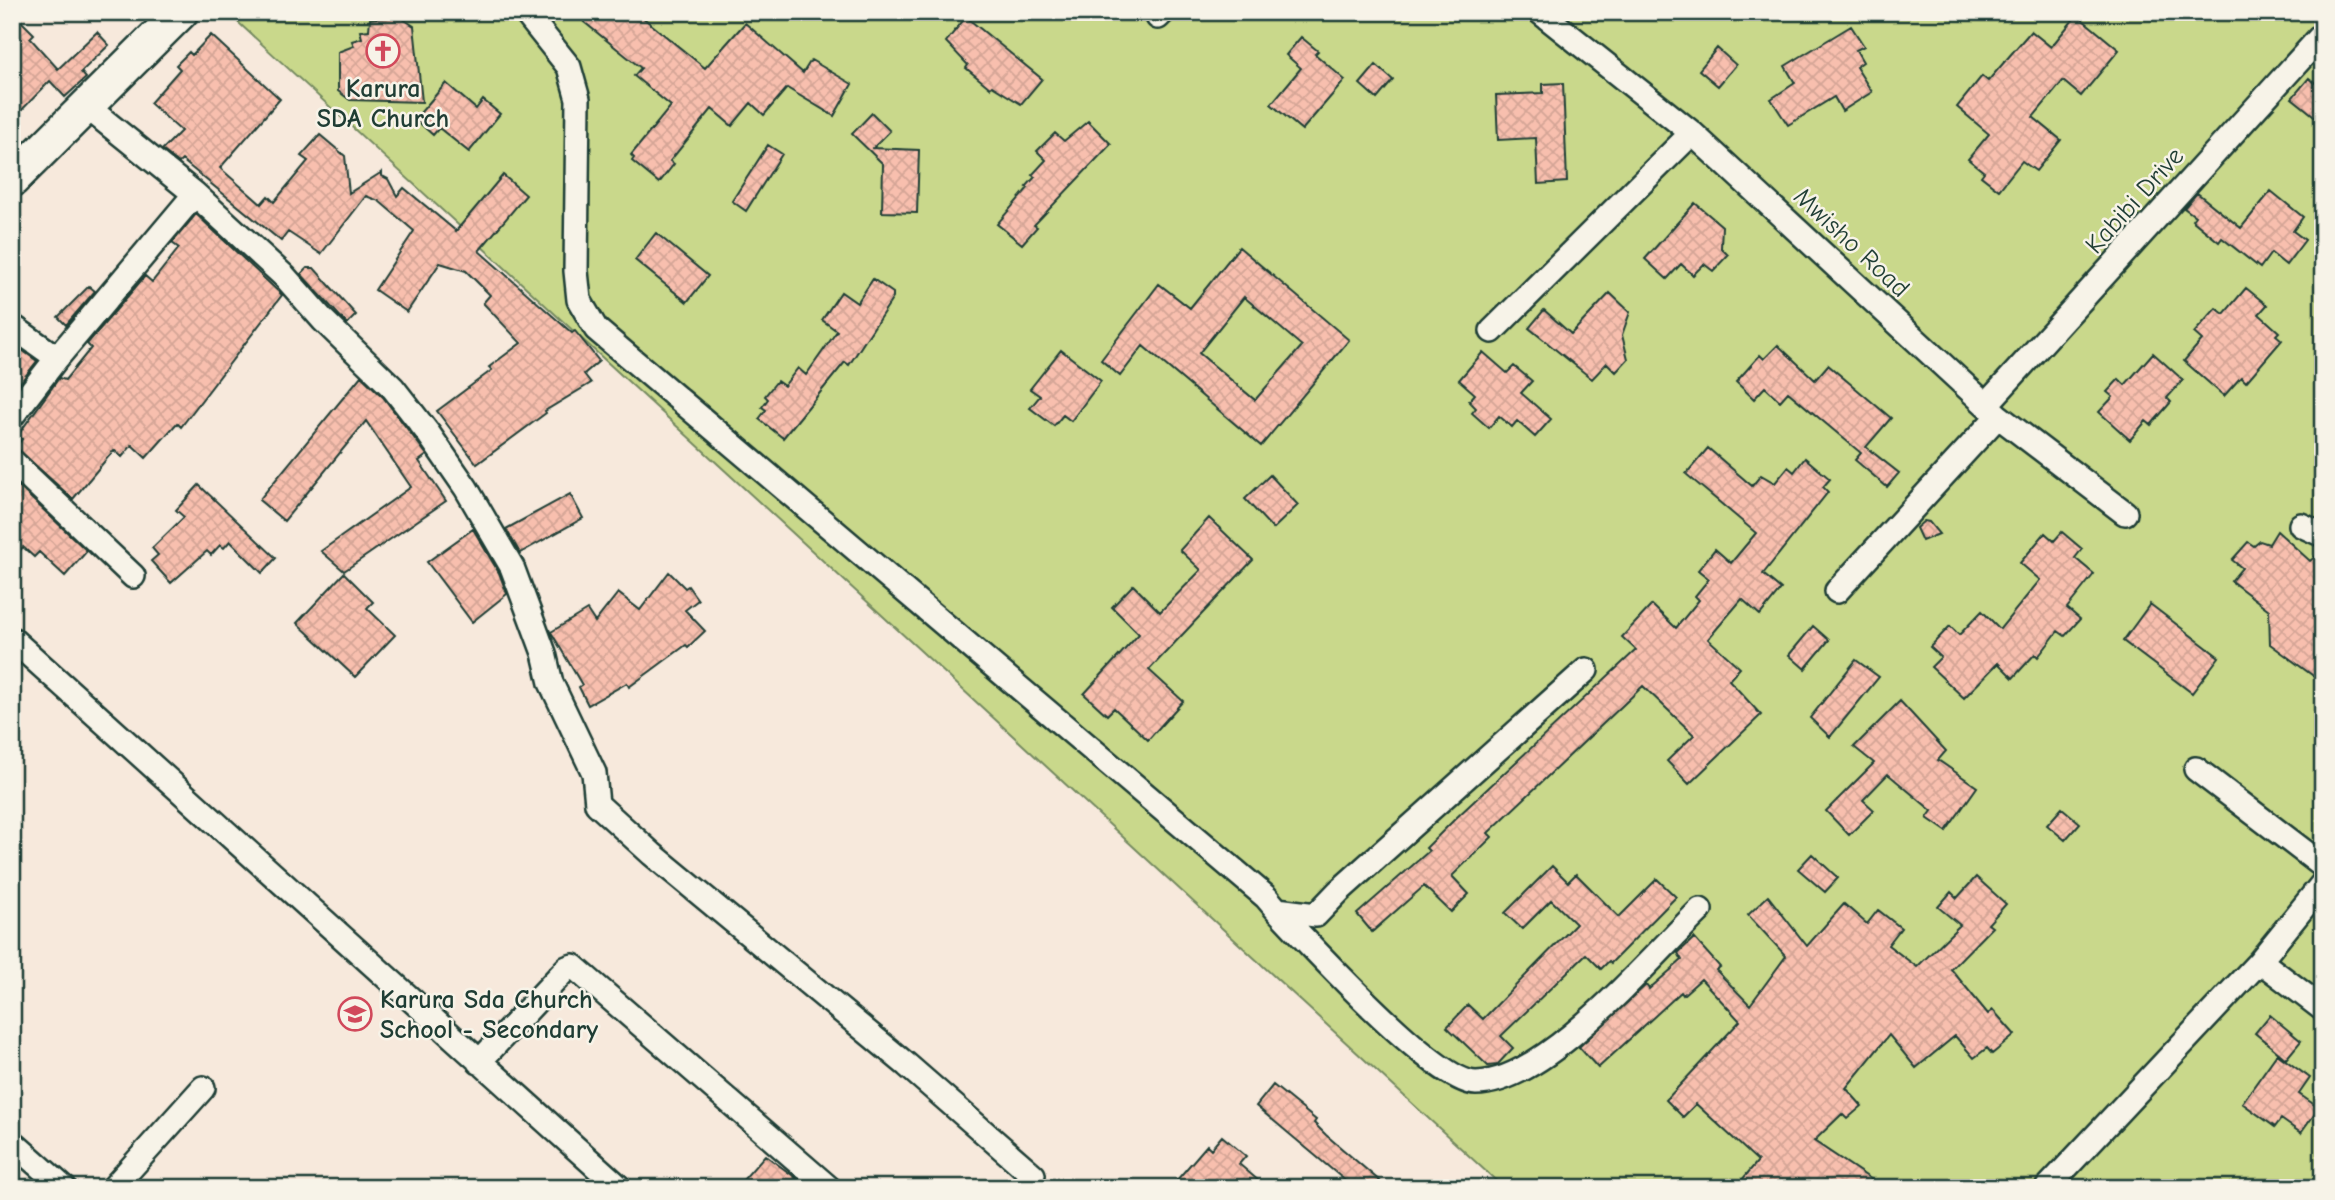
<svg xmlns="http://www.w3.org/2000/svg" width="2335" height="1200" font-family="'Comic Neue',sans-serif">
<defs>
<pattern id="building-cross-hatch" width="8" height="8" patternUnits="userSpaceOnUse" patternTransform="scale(1.75)"><rect width="8" height="8" fill="#f8bfae"/><path d="M0 0l8 8M0 8l8-8" fill="none" stroke="#d4a596"/></pattern>
</defs>
<rect width="100%" height="100%" fill="#f7e9dc"/>
<filter id="ink" filterUnits="userSpaceOnUse"><feTurbulence type="fractalNoise" baseFrequency=".0143" numOctaves="2"/><feDisplacementMap in="SourceGraphic" scale="14" xChannelSelector="R" yChannelSelector="G"/><feConvolveMatrix kernelMatrix="1 2 1 2 8 2 1 2 1" color-interpolation-filters="sRGB"/></filter>
<g filter="url(#ink)">
<path fill="#c9d88b" stroke="#748a60" stroke-width="2" d="M 227,12 L 2323,12 L 2323,1188 L 1504,1188 Z"/>
<path fill="url(#building-cross-hatch)" stroke="#1f3d34" stroke-width="2" fill-rule="evenodd" d="M 12,12 L 34,34 L 30,38 L 58,69 L 97,32 L 109,45 L 81,72 L 86,78 L 65,97 L 50,81 L 12,120 Z
M 592,12 L 636,12 L 705,68 L 745,23 L 803,73 L 811,60 L 852,84 L 834,116 L 787,88 L 764,115 L 751,103 L 732,126 L 712,109 L 670,161 L 674,164 L 659,183 L 632,161 L 634,158 L 631,155 L 671,106 L 634,76 L 641,68 L 584,22 Z
M 2077,15 L 2119,50 L 2081,96 L 2063,81 L 2033,117 L 2061,140 L 2036,171 L 2022,161 L 1999,190 L 1981,176 L 1984,172 L 1968,159 L 1989,134 L 1957,107 L 1982,76 L 1988,81 L 2031,31 L 2051,47 Z
M 400,17 L 414,26 L 422,102 L 350,100 L 338,91 L 338,52 L 354,46 L 352,41 L 362,38 L 360,31 L 369,30 L 370,19 Z
M 966,17 L 1042,79 L 1021,104 L 992,86 L 990,88 L 966,68 L 968,65 L 946,42 Z
M 1851,26 L 1864,46 L 1856,50 L 1863,62 L 1856,67 L 1872,92 L 1842,111 L 1834,97 L 1788,125 L 1771,99 L 1795,83 L 1785,66 Z
M 211,35 L 280,99 L 220,168 L 261,204 L 268,196 L 274,202 L 308,161 L 301,156 L 320,135 L 345,156 L 349,193 L 382,172 L 382,176 L 388,179 L 397,196 L 404,188 L 456,231 L 503,175 L 526,195 L 479,251 L 572,333 L 575,331 L 599,361 L 584,374 L 591,383 L 545,411 L 546,413 L 477,464 L 437,411 L 492,370 L 489,367 L 521,343 L 483,303 L 490,295 L 466,271 L 440,263 L 407,312 L 375,290 L 414,231 L 379,201 L 366,196 L 321,254 L 288,232 L 281,241 L 182,160 L 179,163 L 162,150 L 181,131 L 150,103 L 180,69 L 176,65 L 189,52 L 192,55 Z
M 1301,37 L 1318,51 L 1315,54 L 1345,80 L 1302,130 L 1271,104 L 1301,68 L 1286,55 Z
M 1717,48 L 1736,65 L 1718,86 L 1699,70 Z
M 1376,65 L 1393,80 L 1377,99 L 1360,84 Z
M 2309,78 L 2323,89 L 2323,123 L 2292,98 Z
M 446,83 L 476,109 L 483,100 L 500,114 L 469,152 L 439,128 L 433,135 L 415,119 Z
M 1563,83 L 1567,182 L 1538,184 L 1536,138 L 1498,140 L 1496,95 L 1543,93 L 1543,84 Z
M 872,113 L 890,131 L 873,148 L 919,150 L 917,213 L 882,212 L 883,164 L 852,134 Z
M 1088,121 L 1111,144 L 1034,225 L 1037,227 L 1022,244 L 997,224 L 1028,188 L 1026,187 L 1035,177 L 1032,175 L 1046,160 L 1037,151 L 1055,133 L 1064,141 Z
M 768,145 L 782,154 L 746,211 L 732,201 Z
M 2271,191 L 2303,217 L 2293,231 L 2305,240 L 2286,265 L 2271,253 L 2260,268 L 2222,238 L 2219,242 L 2192,220 L 2195,216 L 2184,208 L 2197,193 L 2241,228 Z
M 1695,203 L 1722,226 L 1721,248 L 1728,255 L 1713,271 L 1704,264 L 1693,275 L 1681,264 L 1667,279 L 1645,259 Z
M 196,214 L 282,295 L 181,427 L 177,423 L 146,458 L 132,445 L 122,457 L 114,450 L 73,499 L 15,447 L 22,439 L 18,435 L 59,378 L 65,380 L 91,348 L 87,344 L 145,276 L 152,282 L 179,248 L 172,243 Z
M 656,233 L 708,276 L 687,302 L 635,260 Z
M 1239,247 L 1349,340 L 1261,446 L 1143,346 L 1120,376 L 1101,360 L 1159,284 L 1190,308 ZM 1244,297 L 1302,346 L 1255,400 L 1199,353 Z
M 307,268 L 314,268 L 356,315 L 347,324 L 301,274 Z
M 873,279 L 893,293 L 893,298 L 849,365 L 845,362 L 783,438 L 759,419 L 766,410 L 762,407 L 768,399 L 765,396 L 777,381 L 784,386 L 798,368 L 806,375 L 837,331 L 822,320 L 841,292 L 857,303 Z
M 89,286 L 95,291 L 66,325 L 58,317 Z
M 2246,288 L 2267,305 L 2259,314 L 2279,332 L 2276,335 L 2282,340 L 2246,382 L 2241,377 L 2224,396 L 2184,361 L 2202,340 L 2194,333 L 2216,308 L 2224,314 Z
M 1610,293 L 1630,312 L 1622,335 L 1628,359 L 1616,372 L 1607,363 L 1592,379 L 1529,328 L 1544,310 L 1571,334 Z
M 12,343 L 37,361 L 12,393 Z
M 1778,345 L 1815,380 L 1828,365 L 1891,418 L 1866,447 L 1899,473 L 1887,487 L 1855,460 L 1861,453 L 1788,392 L 1780,401 L 1765,387 L 1754,399 L 1736,382 L 1760,355 L 1764,359 Z
M 1061,350 L 1101,381 L 1071,421 L 1063,415 L 1054,426 L 1030,408 L 1040,396 L 1030,389 Z
M 1483,352 L 1507,373 L 1514,366 L 1532,381 L 1521,393 L 1551,419 L 1535,437 L 1517,421 L 1512,427 L 1499,416 L 1489,428 L 1472,413 L 1476,408 L 1469,401 L 1475,394 L 1459,380 Z
M 2153,353 L 2183,380 L 2167,398 L 2171,402 L 2151,425 L 2146,421 L 2130,440 L 2099,412 L 2113,397 L 2107,392 L 2119,379 L 2125,385 Z
M 361,376 L 383,397 L 427,455 L 419,461 L 446,501 L 344,571 L 321,551 L 411,487 L 366,421 L 284,521 L 259,500 Z
M 1708,448 L 1752,486 L 1761,475 L 1775,483 L 1788,467 L 1794,472 L 1805,458 L 1830,479 L 1823,487 L 1828,492 L 1763,574 L 1781,589 L 1760,615 L 1742,599 L 1708,639 L 1740,668 L 1729,680 L 1761,715 L 1689,784 L 1667,761 L 1694,735 L 1643,686 L 1488,833 L 1492,837 L 1452,876 L 1469,894 L 1451,912 L 1424,886 L 1372,932 L 1357,914 L 1429,851 L 1426,848 L 1456,818 L 1636,650 L 1622,637 L 1652,605 L 1676,628 L 1699,600 L 1695,596 L 1709,579 L 1698,570 L 1715,549 L 1731,563 L 1756,533 L 1686,474 Z
M 1270,475 L 1298,505 L 1273,529 L 1245,499 Z
M 15,483 L 87,551 L 65,576 L 39,552 L 34,557 L 23,547 L 12,559 L 12,487 Z
M 199,485 L 276,558 L 262,573 L 230,541 L 224,548 L 220,545 L 211,555 L 207,551 L 171,583 L 151,561 L 158,555 L 152,548 L 184,517 L 176,510 Z
M 570,494 L 583,518 L 520,553 L 506,529 Z
M 1209,518 L 1253,560 L 1149,670 L 1183,701 L 1148,740 L 1114,708 L 1107,715 L 1084,694 L 1139,634 L 1112,607 L 1133,585 L 1160,612 L 1201,570 L 1180,550 Z
M 1924,521 L 1929,522 L 1939,534 L 1922,541 L 1916,528 Z
M 473,529 L 499,573 L 507,594 L 472,622 L 427,562 Z
M 2277,531 L 2310,561 L 2323,550 L 2323,683 L 2270,644 L 2269,610 L 2231,581 L 2242,568 L 2232,560 L 2248,542 L 2254,546 L 2260,541 L 2269,544 Z
M 2062,532 L 2082,549 L 2075,558 L 2094,574 L 2067,608 L 2080,619 L 2065,636 L 2058,631 L 2038,657 L 2035,654 L 2013,678 L 1998,663 L 1964,698 L 1931,667 L 1941,657 L 1930,647 L 1950,626 L 1959,635 L 1982,611 L 2000,629 L 2040,580 L 2020,563 L 2045,533 L 2054,541 Z
M 669,572 L 685,588 L 688,586 L 698,600 L 685,610 L 705,631 L 688,647 L 686,645 L 629,687 L 627,683 L 588,705 L 579,687 L 582,685 L 551,632 L 587,610 L 595,622 L 618,593 L 640,610 Z
M 344,573 L 373,602 L 367,608 L 395,635 L 355,677 L 297,623 Z
M 2150,604 L 2219,657 L 2192,693 L 2123,641 Z
M 1813,626 L 1829,640 L 1805,669 L 1789,655 Z
M 1856,660 L 1879,677 L 1830,737 L 1810,718 Z
M 1900,701 L 1946,751 L 1938,760 L 1977,787 L 1946,831 L 1927,818 L 1932,811 L 1888,774 L 1863,800 L 1874,810 L 1849,835 L 1826,811 L 1874,763 L 1854,747 Z
M 2062,808 L 2080,823 L 2065,840 L 2047,825 Z
M 1812,854 L 1838,878 L 1825,892 L 1798,869 Z
M 1552,866 L 1568,882 L 1576,874 L 1619,917 L 1657,879 L 1676,897 L 1611,963 L 1609,961 L 1601,969 L 1586,954 L 1501,1036 L 1513,1048 L 1497,1065 L 1488,1066 L 1447,1027 L 1468,1005 L 1483,1019 L 1576,924 L 1551,900 L 1522,929 L 1505,913 Z
M 1976,877 L 2006,904 L 1988,924 L 1992,927 L 1951,969 L 1988,1014 L 1993,1010 L 2015,1035 L 1992,1054 L 1987,1048 L 1974,1058 L 1955,1036 L 1916,1068 L 1889,1035 L 1846,1088 L 1862,1106 L 1847,1119 L 1842,1114 L 1814,1141 L 1884,1188 L 1810,1188 L 1798,1179 L 1791,1188 L 1735,1188 L 1758,1161 L 1696,1104 L 1683,1117 L 1666,1100 L 1740,1021 L 1701,979 L 1683,995 L 1681,992 L 1598,1068 L 1579,1047 L 1646,985 L 1649,989 L 1682,960 L 1678,953 L 1694,938 L 1720,967 L 1716,970 L 1750,1005 L 1786,956 L 1748,915 L 1768,896 L 1807,946 L 1844,904 L 1867,924 L 1878,910 L 1901,928 L 1888,945 L 1917,967 L 1960,925 L 1938,907 L 1951,892 L 1957,898 Z
M 2270,1015 L 2301,1041 L 2286,1059 L 2255,1033 Z
M 2277,1054 L 2310,1078 L 2299,1094 L 2319,1108 L 2301,1133 L 2281,1119 L 2275,1127 L 2242,1103 Z
M 1273,1085 L 1316,1120 L 1314,1123 L 1326,1135 L 1388,1188 L 1354,1188 L 1256,1106 Z
M 1222,1136 L 1246,1156 L 1239,1164 L 1267,1188 L 1170,1188 L 1207,1145 L 1211,1149 Z
M 765,1155 L 792,1175 L 807,1188 L 736,1188 Z"/>
<g fill="none" stroke-linecap="round" stroke-linejoin="round">
<defs>
<path id="street" d="M 525,12 L 569,67 L 578,99 L 576,271 L 579,300 L 596,329 L 1266,897 L 1277,910 L 1316,915 L 1339,891 L 1586,670
M 1540,12 L 1692,133 L 1998,416 L 2125,513
M 1158,17 L 1163,12
M 86,106 L 195,194 L 285,277 L 323,320 L 393,388 L 428,433 L 466,488 L 512,567 L 544,653 L 551,683 L 594,773 L 597,804 L 652,854 L 907,1065 L 1033,1175
M 12,326 L 57,358 L 195,194
M 1492,331 L 1692,133
M 1986,405 L 2323,34
M 12,416 L 57,358
M 12,461 L 133,576
M 2301,525 L 2323,535
M 1837,591 L 1998,416
M 12,639 L 620,1188
M 2196,769 L 2323,866
M 1277,910 C 1309,944 1435,1082 1476,1083 C 1546,1083 1650,958 1700,910
M 2260,961 L 2323,1009
M 479,1062 L 567,968 L 573,966 L 829,1188
M 12,1142 L 64,1188
M 113,1188 L 203,1088
M 2047,1188 L 2260,961 L 2323,883"/>
<path id="secondary" d="M 12,180 L 181,12"/>
</defs>
<use href="#street" stroke="#1f3d34" stroke-width="28"/>
<use href="#secondary" stroke="#1f3d34" stroke-width="38"/>
<use href="#street" stroke="#f7f3e8" stroke-width="23"/>
<use href="#secondary" stroke="#f7f3e8" stroke-width="33"/>
</g>
</g>
<defs>
<symbol id="church-ring" viewBox="-11 -11 22 22"><circle r="9.5" fill="#f7f3e8" stroke="#d1495b" stroke-width="1.5"/><path d="M-1.2-6h2.4v3.5h3.3v2.4h-3.3V6h-2.4V-.1h-3.3v-2.4h3.3Z" fill="#d1495b"/></symbol>
<symbol id="school-ring" viewBox="-11 -11 22 22"><circle r="9.5" fill="#f7f3e8" stroke="#d1495b" stroke-width="1.5"/><path d="M0-5L7-2L0 1L-7-2ZM-4 1L0 2.5L4 1V4Q0 6-4 4Z" fill="#d1495b"/></symbol>
</defs>
<g fill-rule="evenodd">
<use href="#church-ring" x="364" y="32" width="38" height="38"/>
<use href="#school-ring" x="336" y="995" width="38" height="38"/>
</g>
<g text-anchor="middle" stroke-width="5" stroke-linejoin="round" paint-order="stroke">
<g font-size="26" font-weight="bold" fill="#1f3d34" stroke="#f7f3e8">
<text x="383" y="97">Karura<tspan x="383" dy="30">SDA Church</tspan></text>
<text x="380" y="1008" text-anchor="start">Karura Sda Church<tspan x="380" dy="30">School - Secondary</tspan></text>
</g>
<g font-size="26" fill="#1f3d34" stroke="#f7f3e8">
<text transform="translate(2134 200) rotate(-48)" y="9">Kabibi Drive</text>
<text transform="translate(1852 242) rotate(43)" y="9">Mwisho Road</text>
</g>
</g>
<rect width="2335" height="1200" fill="none" stroke="#f7f3e8" stroke-width="42"/>
<rect x="21" y="21" width="2293" height="1158" fill="none" stroke="#1f3d34" stroke-width="2.5" filter="url(#ink)"/>
</svg>
